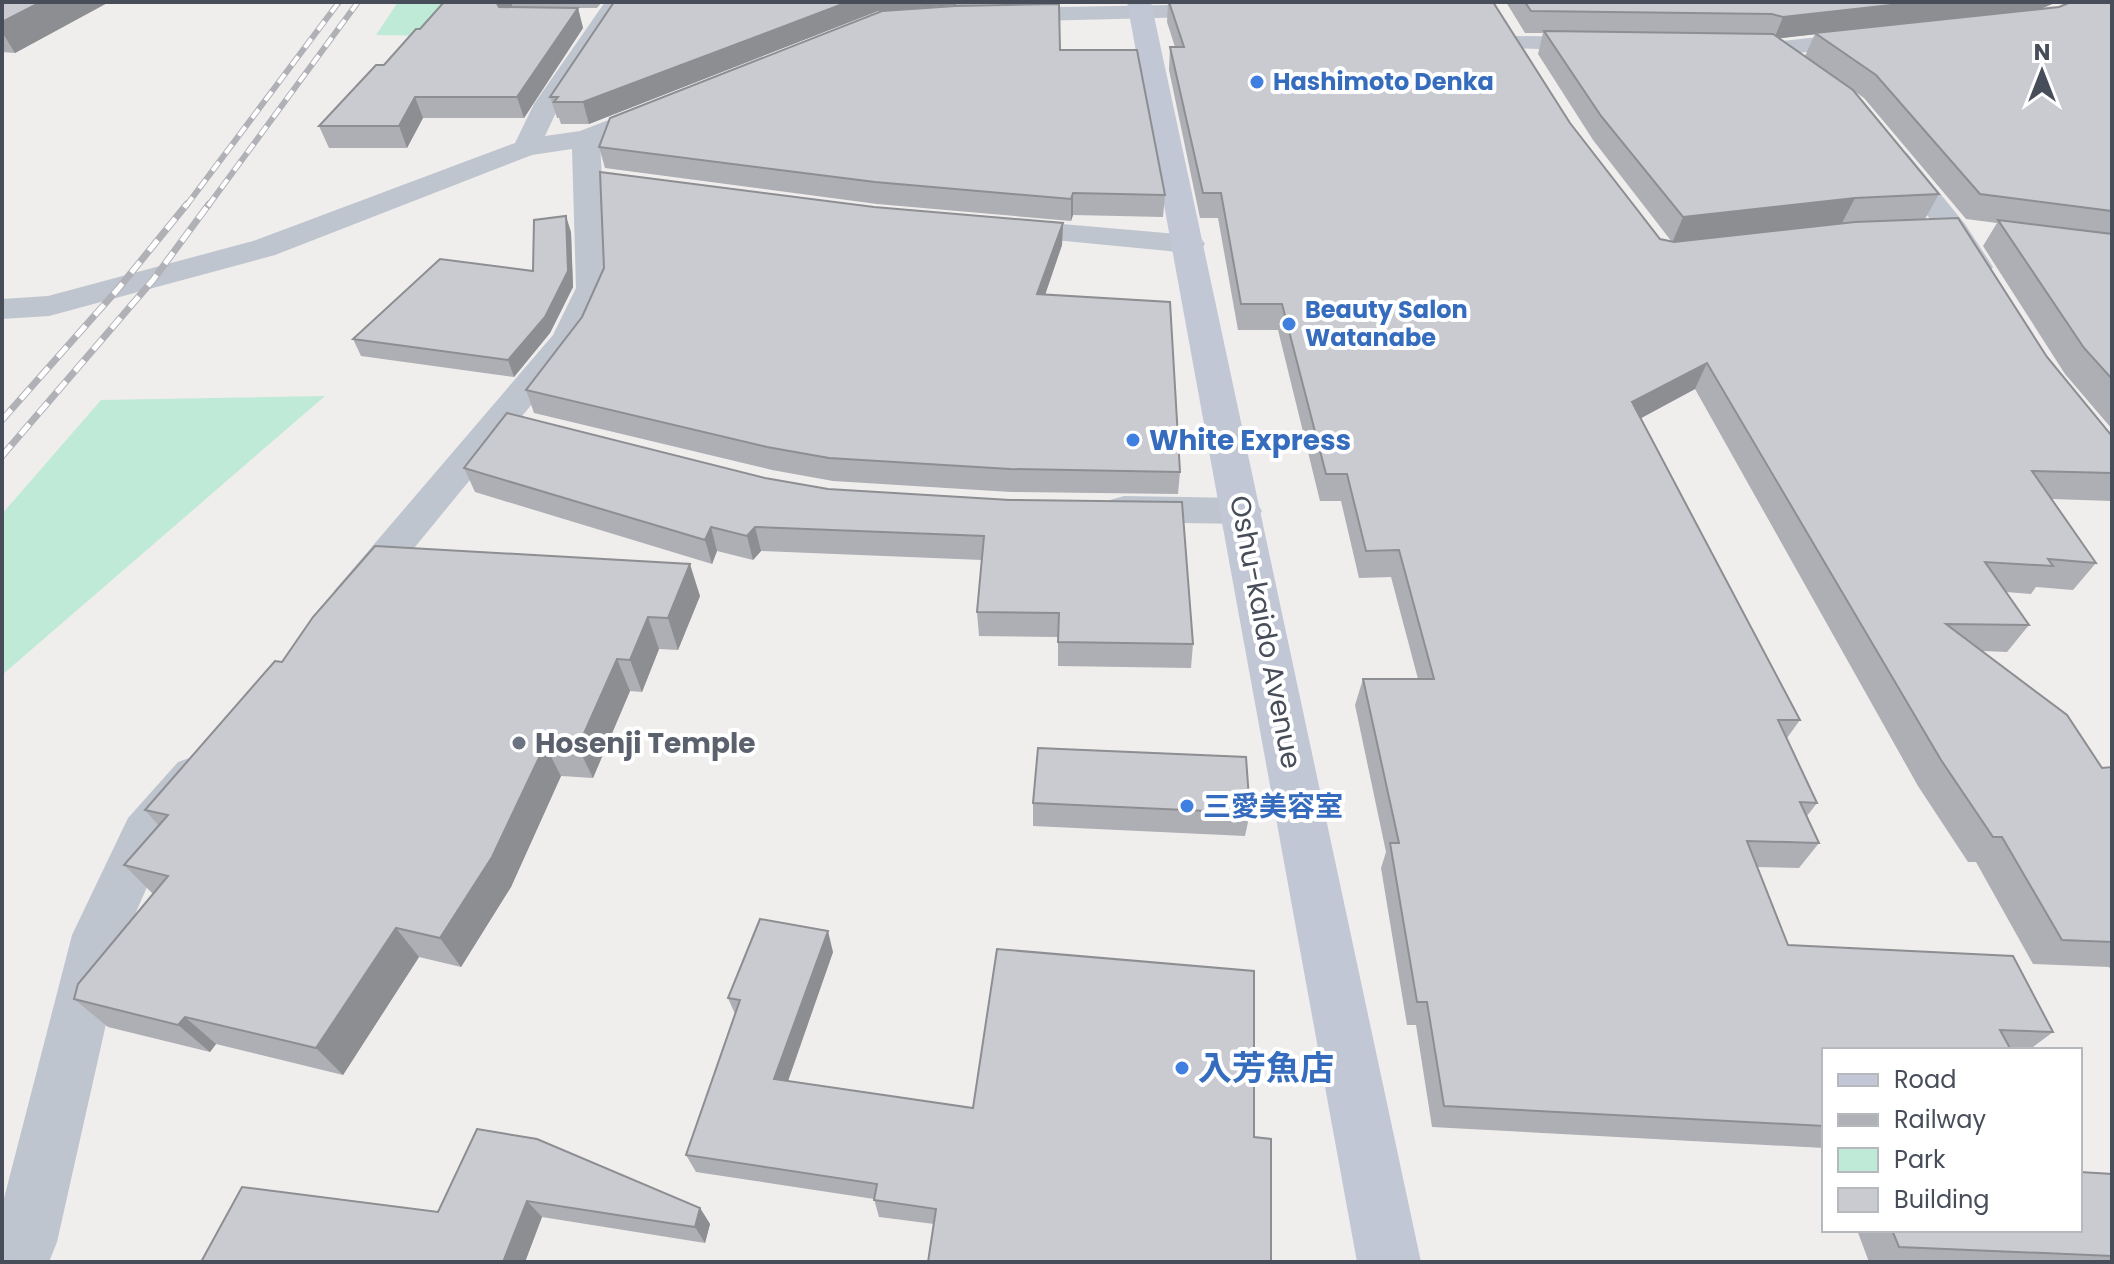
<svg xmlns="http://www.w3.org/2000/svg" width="2114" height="1264" font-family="Poppins,'Noto Sans JP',sans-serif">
<rect width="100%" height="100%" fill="#f0eded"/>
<path fill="#beead7" d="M 398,2 L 466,2 L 436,36 L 376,35 Z
M 325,396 L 2,675 L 2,514 L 101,400 Z"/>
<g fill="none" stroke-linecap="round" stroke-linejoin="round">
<path fill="#bfc5ce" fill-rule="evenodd" d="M 605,2 L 629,2 L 560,104 L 545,136 L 580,131 L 660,100 L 669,102 L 673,108 L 669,114 L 600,142 L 608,288 L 586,338 L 370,602 L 355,606 L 340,602 L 334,591 L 553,335 L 576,288 L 572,149 L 532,155 L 275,255 L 49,316 L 2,319 L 2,299 L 48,296 L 253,241 L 515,143 L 534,104 Z
M 1228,4 L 1236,6 L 1240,11 L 1236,16 L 1000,22 L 992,20 L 988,15 L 992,10 L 1000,8 Z
M 1871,31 L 1880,33 L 1883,38 L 1880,43 L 1774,56 L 1765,54 L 1762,49 L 1765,44 L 1774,42 Z
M 1514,36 L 1599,37 L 1608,39 L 1611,44 L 1608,49 L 1599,51 L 1505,48 L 1502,43 L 1505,38 Z
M 1897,151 L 1907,153 L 1965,224 L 1993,267 L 1988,274 L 1977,277 L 1966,274 L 1941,233 L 1883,159 L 1887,153 Z
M 1003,219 L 1189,235 L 1200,237 L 1205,244 L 1200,251 L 1189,253 L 992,234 L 988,228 L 992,222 Z
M 1124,496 L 1242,498 L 1256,502 L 1262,511 L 1256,520 L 1242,524 L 1124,522 L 1110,518 L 1104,509 L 1110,500 Z
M 195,756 L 212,762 L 219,776 L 212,790 L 165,846 L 126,935 L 57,1242 L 49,1262 L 2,1262 L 2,1206 L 72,935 L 128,818 L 178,762 Z"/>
<path fill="#c1c7d5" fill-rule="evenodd" d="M 1127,2 L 1151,2 L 1421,1262 L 1357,1262 Z"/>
<defs>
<path id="rail-far1" d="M 186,206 L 339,2
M 208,206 L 358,2"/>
<path id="rail" d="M 2,420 L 118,289 L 187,204
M 2,456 L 153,280 L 209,204"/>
</defs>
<use href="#rail-far1" stroke="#b0b1b7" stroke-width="6"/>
<use href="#rail" stroke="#b0b1b7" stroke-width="7"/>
<use href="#rail-far1" stroke="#fff" stroke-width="4" stroke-dasharray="11" stroke-linecap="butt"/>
<use href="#rail" stroke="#fff" stroke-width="5" stroke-dasharray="14" stroke-linecap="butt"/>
</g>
<path fill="#aeafb4" d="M 2,2 L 109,2 L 15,53 L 2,52 Z
M 444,2 L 602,2 L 597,8 L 578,8 L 583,28 L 524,118 L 423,118 L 407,148 L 329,148 L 319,126 L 384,65 L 420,29 Z
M 614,2 L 1058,2 L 1058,4 L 956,5 L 878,11 L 589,124 L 561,124 L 559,118 L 557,118 L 550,97 Z
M 1161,2 L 1493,2 L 1570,123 L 1660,239 L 1672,242 L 1593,140 L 1538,54 L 1543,33 L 1525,33 L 1506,2 L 2057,2 L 2041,9 L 2112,2 L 2112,429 L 2065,374 L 1983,246 L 1997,223 L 1966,219 L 1864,98 L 1805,56 L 1815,34 L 1780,38 L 1939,194 L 1925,219 L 2047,357 L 2112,436 L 2112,501 L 2052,499 L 2096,563 L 2073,590 L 2036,587 L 2031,594 L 2006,592 L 2029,625 L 2007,652 L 1983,651 L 2102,768 L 2112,767 L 2112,972 L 2109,967 L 2033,964 L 1976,862 L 1968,862 L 1918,786 L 1695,389 L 1641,418 L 1800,720 L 1787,738 L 1817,803 L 1807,816 L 1819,843 L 1799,868 L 1757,867 L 1788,945 L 2053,1032 L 2029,1050 L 1824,1050 L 1824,1148 L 1432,1127 L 1416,1025 L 1407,1025 L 1381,868 L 1386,852 L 1355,705 L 1363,679 L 1418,679 L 1391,577 L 1359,578 L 1341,501 L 1320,501 L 1278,330 L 1238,330 L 1218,218 L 1200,218 L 1169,70 L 1170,47 L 1175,47 L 1167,22 L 1168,2 Z
M 1060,50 L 1165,195 L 1163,217 L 1073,215 L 1071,221 L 877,204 L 605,168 L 599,147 Z
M 874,207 L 1063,223 L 1062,245 L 1045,294 L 1180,472 L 1178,494 L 1011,492 L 833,481 L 772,470 L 534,413 L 526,390 Z
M 571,232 L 573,287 L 550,333 L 514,377 L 361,356 L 353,339 L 533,271 Z
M 464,468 L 765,478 L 828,489 L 1010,500 L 1193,644 L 1191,668 L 1058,666 L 1058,637 L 979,636 L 977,612 L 982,560 L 761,551 L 753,560 L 717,551 L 712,564 L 475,492 Z
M 700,596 L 678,650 L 659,649 L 642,692 L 630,691 L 593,778 L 561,776 L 511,887 L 461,967 L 419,957 L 343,1075 L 216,1044 L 210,1052 L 108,1027 L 74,999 L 153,894 L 124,865 L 159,826 L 145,810 L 282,662 Z
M 1033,803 L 1250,813 L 1245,836 L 1033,826 Z
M 833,952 L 788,1081 L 973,1108 L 1254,971 L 934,1224 L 879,1217 L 874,1199 L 696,1172 L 686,1155 L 735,1014 L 728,998 Z
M 477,1129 L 700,1208 L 710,1224 L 705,1243 L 542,1217 L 525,1262 L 201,1262 L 438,1212 Z
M 2112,1174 L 2112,1262 L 1869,1262 L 1857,1230 L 2080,1230 Z"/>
<path fill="#8d8e92" d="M 41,2 L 109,2 L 15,53 L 2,32 L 2,22 Z
M 495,2 L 511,2 L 513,9 L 500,17 Z
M 848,2 L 956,2 L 956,5 L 878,11 L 589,124 L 583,102 Z
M 1918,2 L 2057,2 L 2040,9 L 1774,39 L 1783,17 Z
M 578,8 L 583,28 L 524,118 L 517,97 Z
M 415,97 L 423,118 L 407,148 L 399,126 Z
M 1073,193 L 1073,215 L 1071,221 L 1071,199 Z
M 1855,198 L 1842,223 L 1672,243 L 1683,217 Z
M 566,216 L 571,232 L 573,287 L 550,333 L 514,377 L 508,360 Z
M 1063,223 L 1062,245 L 1038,316 L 1037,294 Z
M 1707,363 L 1695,389 L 1621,429 L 1632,402 Z
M 711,527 L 717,551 L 712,564 L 705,540 Z
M 755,527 L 761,551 L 753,560 L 747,536 Z
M 690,564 L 700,596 L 678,650 L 668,618 Z
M 648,617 L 659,649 L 642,692 L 630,660 Z
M 617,659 L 630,691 L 593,778 L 578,747 Z
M 545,745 L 561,776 L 511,887 L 461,967 L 440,938 Z
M 396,928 L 419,957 L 343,1075 L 316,1048 Z
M 828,931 L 833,952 L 782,1098 L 774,1079 Z
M 185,1017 L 216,1044 L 210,1052 L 178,1025 Z
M 527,1201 L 542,1217 L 525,1262 L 503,1262 Z
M 700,1208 L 710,1224 L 705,1243 L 695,1227 Z"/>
<path fill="#cacbd1" stroke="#8d8e92" stroke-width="2" d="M 2,2 L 41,2 L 2,22 Z
M 444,2 L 496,2 L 499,7 L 578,8 L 517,97 L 415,97 L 399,126 L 319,126 L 376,65 L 384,65 L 416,29 L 420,29 Z
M 614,2 L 848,2 L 583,102 L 554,102 L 558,97 L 550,97 Z
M 1169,2 L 1493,2 L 1570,123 L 1660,239 L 1674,242 L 1855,222 L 1958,218 L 2047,357 L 2112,436 L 2112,473 L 2032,471 L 2096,563 L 2048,559 L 2053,566 L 1985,562 L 2029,625 L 1946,624 L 2067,715 L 2102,768 L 2112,767 L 2112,942 L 2062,940 L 2002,837 L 1993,837 L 1941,760 L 1707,363 L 1632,402 L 1800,720 L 1778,720 L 1817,803 L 1800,802 L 1819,843 L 1747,841 L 1788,945 L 2013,956 L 2053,1032 L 2000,1030 L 2011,1050 L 1824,1050 L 1824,1126 L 1444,1106 L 1427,1002 L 1417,1002 L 1390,843 L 1399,843 L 1363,679 L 1434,679 L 1399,550 L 1366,551 L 1347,474 L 1326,474 L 1282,304 L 1241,304 L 1221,193 L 1203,193 L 1170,47 L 1184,47 Z
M 1525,2 L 1918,2 L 1783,17 L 1772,14 L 1531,11 Z
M 2071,2 L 2112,2 L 2112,211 L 1980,194 L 1876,75 L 1815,33 L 2059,7 Z
M 1059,4 L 1060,50 L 1137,50 L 1165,195 L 1073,193 L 1071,199 L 875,182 L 599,147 L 610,118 L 882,11 L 955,6 Z
M 1544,31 L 1773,34 L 1853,90 L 1939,194 L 1855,198 L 1683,217 L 1601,116 Z
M 600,172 L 874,207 L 1063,223 L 1037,294 L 1170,302 L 1180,472 L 1010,469 L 829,458 L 767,447 L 526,390 L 582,317 L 604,268 Z
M 566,216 L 568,271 L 545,317 L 508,360 L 353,339 L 440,259 L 533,271 L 534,220 Z
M 1998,220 L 2112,234 L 2112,379 L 2084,348 Z
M 507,413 L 765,478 L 828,489 L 1010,500 L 1182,502 L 1193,644 L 1058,642 L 1059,613 L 977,612 L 984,536 L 755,527 L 747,536 L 711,527 L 705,540 L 464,468 Z
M 375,546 L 690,564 L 668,618 L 648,617 L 630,660 L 617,659 L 578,747 L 545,745 L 492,857 L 440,938 L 396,928 L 316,1048 L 185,1017 L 178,1025 L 74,999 L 78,984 L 168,876 L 124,865 L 168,815 L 145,810 L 275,661 L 282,662 L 313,617 Z
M 1038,748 L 1246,757 L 1250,813 L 1033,803 Z
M 760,919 L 828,931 L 774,1079 L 973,1108 L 997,949 L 1254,971 L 1254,1137 L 1271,1139 L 1271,1262 L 928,1262 L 936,1209 L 874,1200 L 877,1184 L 686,1155 L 740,1000 L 728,998 Z
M 477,1129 L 537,1139 L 700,1208 L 695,1227 L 527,1201 L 503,1262 L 201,1262 L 242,1187 L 438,1212 Z
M 2080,1172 L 2112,1174 L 2112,1256 L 1899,1247 L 1892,1230 L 2080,1230 Z"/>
<g fill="#3f7fe0" stroke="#fff" stroke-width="3">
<circle cx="1257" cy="82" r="8"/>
<circle cx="1289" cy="324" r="8"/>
<circle cx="1133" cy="440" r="8"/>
<circle cx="1187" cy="806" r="8"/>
<circle cx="1182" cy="1068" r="8"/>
</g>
<circle fill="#6b7280" stroke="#fff" stroke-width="3" cx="519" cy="743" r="8"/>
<g text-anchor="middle" stroke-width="8" stroke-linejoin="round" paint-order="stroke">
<g font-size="24" font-weight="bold" fill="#366cbe" stroke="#fff" text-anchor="start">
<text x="1273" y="90">Hashimoto Denka</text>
<text x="1305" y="318">Beauty Salon<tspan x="1305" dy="28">Watanabe</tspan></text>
</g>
<g font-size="28" font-weight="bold" fill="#366cbe" stroke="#fff" text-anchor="start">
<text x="1149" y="450">White Express</text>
<text x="1203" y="816">三愛美容室</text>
</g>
<g font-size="28" fill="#474d59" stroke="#fff">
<text transform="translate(1266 632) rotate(79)" y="10">Oshu-kaido Avenue</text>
</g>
<g font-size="28" font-weight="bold" fill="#5b616d" stroke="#fff" text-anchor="start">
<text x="535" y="753">Hosenji Temple</text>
</g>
<g font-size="34" font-weight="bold" fill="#366cbe" stroke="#fff" text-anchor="start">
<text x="1198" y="1080">入芳魚店</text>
</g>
</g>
<rect width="2114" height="1264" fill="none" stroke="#474d59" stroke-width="8"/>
<rect x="1822" y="1048" width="260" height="184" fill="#ffffff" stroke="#b5b8bd" stroke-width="2"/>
<rect x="1838" y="1074" width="40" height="12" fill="#c1c7d5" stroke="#b5b8bd" stroke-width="2"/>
<text x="1894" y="1088" font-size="24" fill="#474d59">Road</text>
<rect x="1838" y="1114" width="40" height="12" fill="#b0b1b7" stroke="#b5b8bd" stroke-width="2"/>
<text x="1894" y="1128" font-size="24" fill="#474d59">Railway</text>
<rect x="1838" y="1148" width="40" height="24" fill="#beead7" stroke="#b5b8bd" stroke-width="2"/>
<text x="1894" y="1168" font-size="24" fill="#474d59">Park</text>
<rect x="1838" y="1188" width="40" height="24" fill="#cacbd1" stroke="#b5b8bd" stroke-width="2"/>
<text x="1894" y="1208" font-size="24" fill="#474d59">Building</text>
<g transform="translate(2042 72)" stroke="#ffffff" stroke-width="6" paint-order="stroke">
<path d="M0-6L14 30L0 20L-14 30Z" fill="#474d59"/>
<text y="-12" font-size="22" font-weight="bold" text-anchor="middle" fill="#474d59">N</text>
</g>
</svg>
